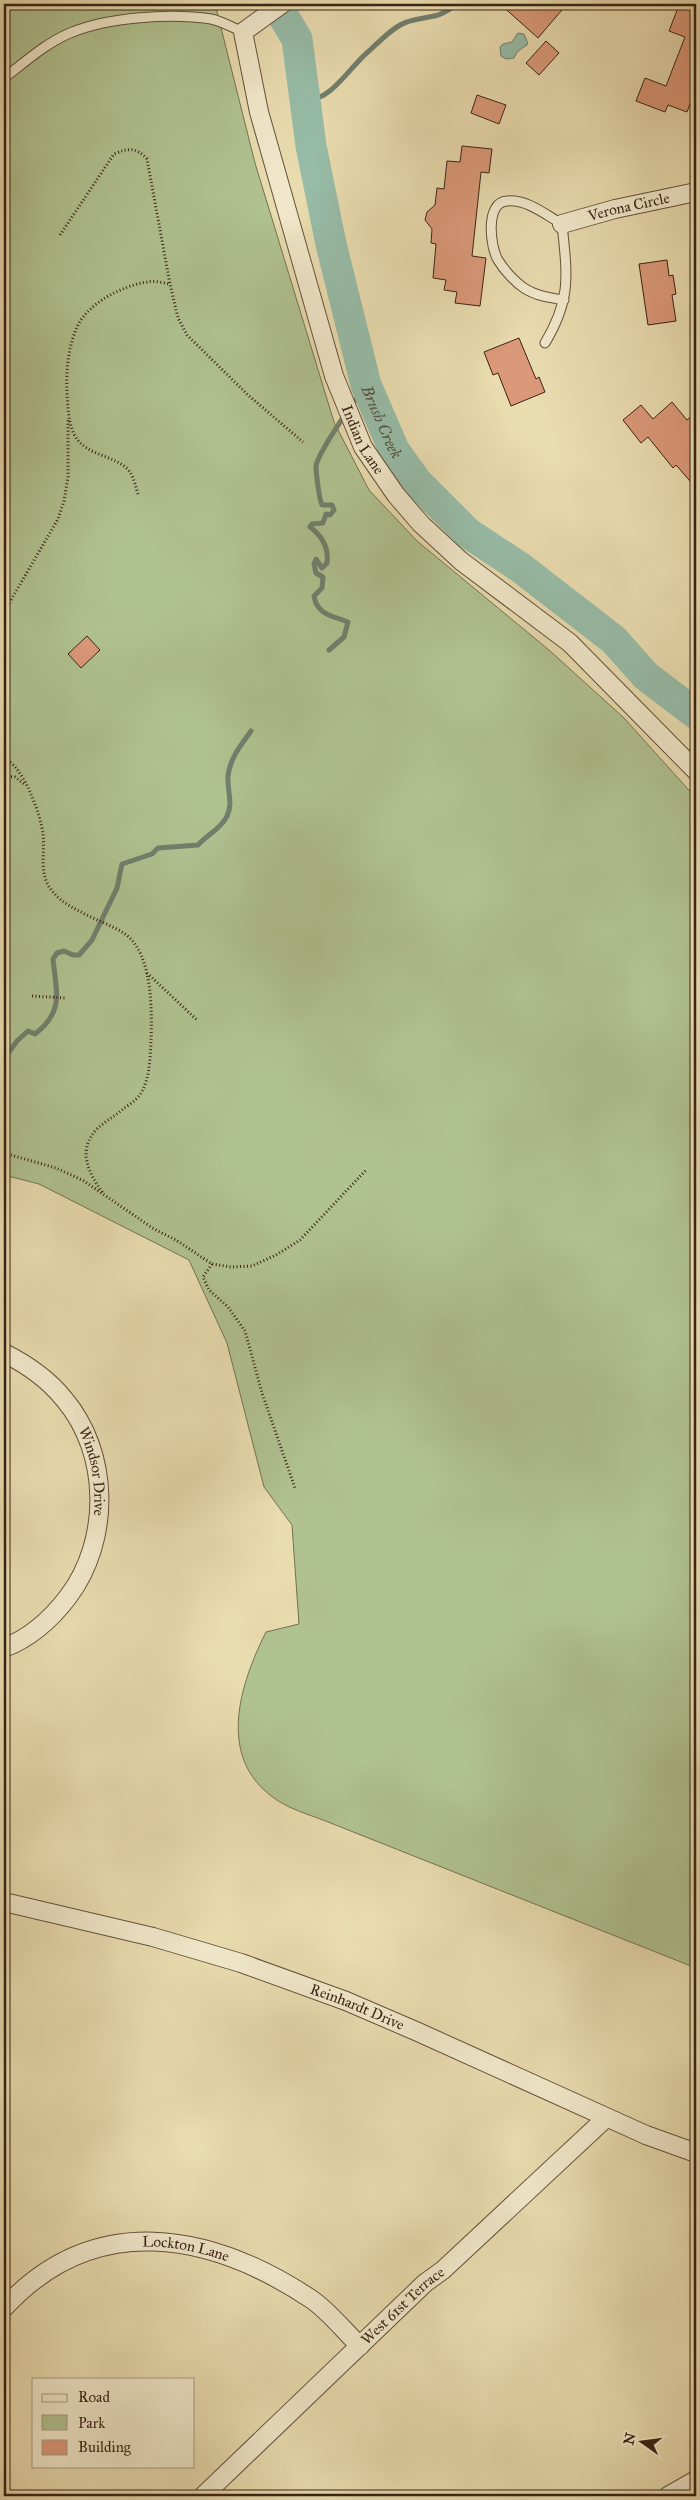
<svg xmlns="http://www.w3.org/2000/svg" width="700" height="2500" font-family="'IM FELL Great Primer',serif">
<rect width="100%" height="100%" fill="#e9dcaf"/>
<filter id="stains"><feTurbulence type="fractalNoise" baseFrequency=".004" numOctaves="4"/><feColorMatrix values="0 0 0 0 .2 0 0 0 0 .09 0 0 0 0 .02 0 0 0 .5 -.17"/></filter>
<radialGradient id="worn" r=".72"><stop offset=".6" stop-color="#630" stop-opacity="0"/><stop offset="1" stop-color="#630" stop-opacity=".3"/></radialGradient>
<path fill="#b0c290" stroke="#747252" d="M 4,4 L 215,4 L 255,163 L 334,422 L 369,490 L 417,541 L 549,650 L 624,718 L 696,798 L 696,1968 L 323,1820 C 307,1814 287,1808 274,1798 C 216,1757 240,1684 266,1632 L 299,1624 L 292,1525 L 264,1487 L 227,1343 L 189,1260 L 39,1184 L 4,1175 Z"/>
<path fill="#97bca8" stroke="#717f6d" d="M 518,33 L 524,34 L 528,44 L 517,52 L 514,58 L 506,59 L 501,56 L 500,47 L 503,44 L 512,42 Z"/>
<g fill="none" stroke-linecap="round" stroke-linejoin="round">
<path stroke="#717f6d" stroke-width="5" d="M 305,101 C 333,100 350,66 370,50 C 380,41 394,26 407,22 C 427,15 439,20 456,4
M 351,406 L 366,385
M 329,650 L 344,637 L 348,622 C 333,616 317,615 314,596 L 322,588 L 323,577 L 316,573 L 314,564 L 316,559 L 322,568 L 327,563 C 329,548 322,536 310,527 L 312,524 L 323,523 L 326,514 L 330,515 L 334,510 L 332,505 L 322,505 C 319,499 316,472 316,466 C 318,454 339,424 346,413
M 4,1059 L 17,1041 L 28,1031 L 35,1034 C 65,1011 56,991 53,959 L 57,953 L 64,951 L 73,955 L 79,955 L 92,940 L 117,888 L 122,864 L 152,854 L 158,848 L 198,845 C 207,835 219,830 226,818 C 234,804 227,791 228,776 C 230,758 241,745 251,731"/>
<path stroke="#97bca8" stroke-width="31" id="s1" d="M 276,4 L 297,39 L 311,146 L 331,244 L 366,385 L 394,450 L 417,482 L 468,533 L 521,568 L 614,640 L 646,676 L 696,714"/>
</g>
<path fill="#db9979" stroke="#392314" d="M 500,4 L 567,4 L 538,38 Z
M 679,5 L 696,12 L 696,100 L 692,99 L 687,112 L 668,105 L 665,112 L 636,101 L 645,78 L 666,86 L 685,37 L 669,31 Z
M 546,41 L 559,53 L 539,75 L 526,63 Z
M 477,95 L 506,105 L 499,124 L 471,113 Z
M 462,146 L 492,149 L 489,173 L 481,172 L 472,256 L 486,258 L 480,306 L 455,303 L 457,292 L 444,290 L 446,280 L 433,278 L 436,244 L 431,243 L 432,229 L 425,220 L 427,212 L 435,205 L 437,188 L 444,189 L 447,161 L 460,162 Z
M 667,260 L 669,276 L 673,275 L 676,294 L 672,295 L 676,321 L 648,325 L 639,264 Z
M 519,338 L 536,379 L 539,377 L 545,392 L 511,406 L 498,373 L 493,375 L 484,352 Z
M 672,402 L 687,420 L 696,412 L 696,488 L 676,465 L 673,468 L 648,437 L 641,443 L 623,420 L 641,405 L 653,419 Z
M 87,636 L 100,650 L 81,668 L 68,654 Z"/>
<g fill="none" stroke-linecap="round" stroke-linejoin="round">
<defs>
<path id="service" d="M 4,78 C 25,62 46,43 70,33 C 108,17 171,13 211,19 C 222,21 233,28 243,32
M 545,343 C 572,298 567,274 562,224 C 546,215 527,199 507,201 C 485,202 490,247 498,260 C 504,270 515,282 524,288 C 536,296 551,298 564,300"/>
<g id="minor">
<path id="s2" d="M 282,4 L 243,32 L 259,112 L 334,376 L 363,447 L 396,495 L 421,524 L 461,561 L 570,643 L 696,771"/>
<path id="s3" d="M 562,224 L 615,209 L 696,192"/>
<path id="s4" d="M 4,1353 C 26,1364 48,1379 64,1399 C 110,1453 111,1540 68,1597 C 52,1618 30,1638 4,1648"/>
<path id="s5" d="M 4,1902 L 153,1937 L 241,1963 L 346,2001 L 418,2032 L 646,2135 L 696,2153"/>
<path id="s6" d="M 4,2308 C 94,2210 210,2232 311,2299 C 329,2311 344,2331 360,2346"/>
<path id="s7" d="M 203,2496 L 425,2283 L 443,2270 L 606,2118"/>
<path d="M 668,2496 L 696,2480"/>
</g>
</defs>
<use href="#service" stroke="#65513b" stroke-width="11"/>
<use href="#minor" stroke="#65513b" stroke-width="20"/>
<path stroke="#392314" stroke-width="3" stroke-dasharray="1 2.5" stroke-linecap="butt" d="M 60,235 L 114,154 C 128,148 136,147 147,159 L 170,284 L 178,318 L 187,335 L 248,395 L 303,442
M 138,494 C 136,488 134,478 130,472 C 116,454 85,457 74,434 C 68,421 68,407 67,393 C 66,371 68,346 78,325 C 90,302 122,286 147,282 C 154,280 163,283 170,284
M 4,612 L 58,519 L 64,501 L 68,477 L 68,419
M 4,759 C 23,764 41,816 43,834 C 45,850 40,867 47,883 C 54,897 67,905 81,912 C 95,920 112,925 125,934 C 153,954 152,1011 151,1041 C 150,1059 150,1081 139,1096 C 135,1101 129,1105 124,1108 C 116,1116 105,1121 97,1129 C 77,1150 88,1173 103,1193
M 4,776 L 15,777 L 24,784
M 147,973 L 197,1020
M 32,996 L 65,998
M 4,1153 L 56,1168 L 84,1181 L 154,1229 L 176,1240 L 212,1264 L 231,1267 L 252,1266 L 276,1255 L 300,1240 L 366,1170
M 212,1264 L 203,1277 L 209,1290 L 228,1307 L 245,1331 L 262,1393 L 295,1488"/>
<use href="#service" stroke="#f1e8cb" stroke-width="9"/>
<use href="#minor" stroke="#f1e8cb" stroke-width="18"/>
</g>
<g text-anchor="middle" stroke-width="4" stroke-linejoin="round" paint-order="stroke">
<g font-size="15" fill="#392314" stroke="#f1e8cb">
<text dy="5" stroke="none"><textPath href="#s3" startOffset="69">Verona Circle</textPath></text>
<text dy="5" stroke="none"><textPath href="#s2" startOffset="474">Indian Lane</textPath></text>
<text dy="5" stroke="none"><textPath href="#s4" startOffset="156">Windsor Drive</textPath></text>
<text dy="5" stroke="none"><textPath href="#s5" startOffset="369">Reinhardt Drive</textPath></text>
<text dy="5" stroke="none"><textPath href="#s6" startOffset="202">Lockton Lane</textPath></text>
<text dy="5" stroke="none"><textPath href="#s7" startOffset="276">West 61st Terrace</textPath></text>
</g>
<g font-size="16" font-style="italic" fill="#555140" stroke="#f1e8cb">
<text dy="6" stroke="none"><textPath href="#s1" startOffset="434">Brush Creek</textPath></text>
</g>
</g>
<rect width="700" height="2500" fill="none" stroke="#e9dcaf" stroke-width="20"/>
<rect x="5" y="5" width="690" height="2490" fill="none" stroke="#392314" stroke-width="2.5"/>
<rect x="10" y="10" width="680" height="2480" fill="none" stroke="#392314"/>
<rect x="32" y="2378" width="162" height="90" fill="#f1e8cb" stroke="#a79982"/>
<rect x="42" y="2394" width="25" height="8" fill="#f1e8cb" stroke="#a79982"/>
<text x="78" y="2402" font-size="15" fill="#392314">Road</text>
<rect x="42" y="2415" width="25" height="15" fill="#b0c290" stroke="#a79982"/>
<text x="78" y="2428" font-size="15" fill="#392314">Park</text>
<rect x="42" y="2440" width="25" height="15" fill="#db9979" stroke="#a79982"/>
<text x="78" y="2452" font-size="15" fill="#392314">Building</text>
<g transform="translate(642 2442) rotate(284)" stroke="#f1e8cb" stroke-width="4" paint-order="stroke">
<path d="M0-4L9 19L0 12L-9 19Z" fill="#392314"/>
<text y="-8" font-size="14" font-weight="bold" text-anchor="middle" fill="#392314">N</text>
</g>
<rect width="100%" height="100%" filter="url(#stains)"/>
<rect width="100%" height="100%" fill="url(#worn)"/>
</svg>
